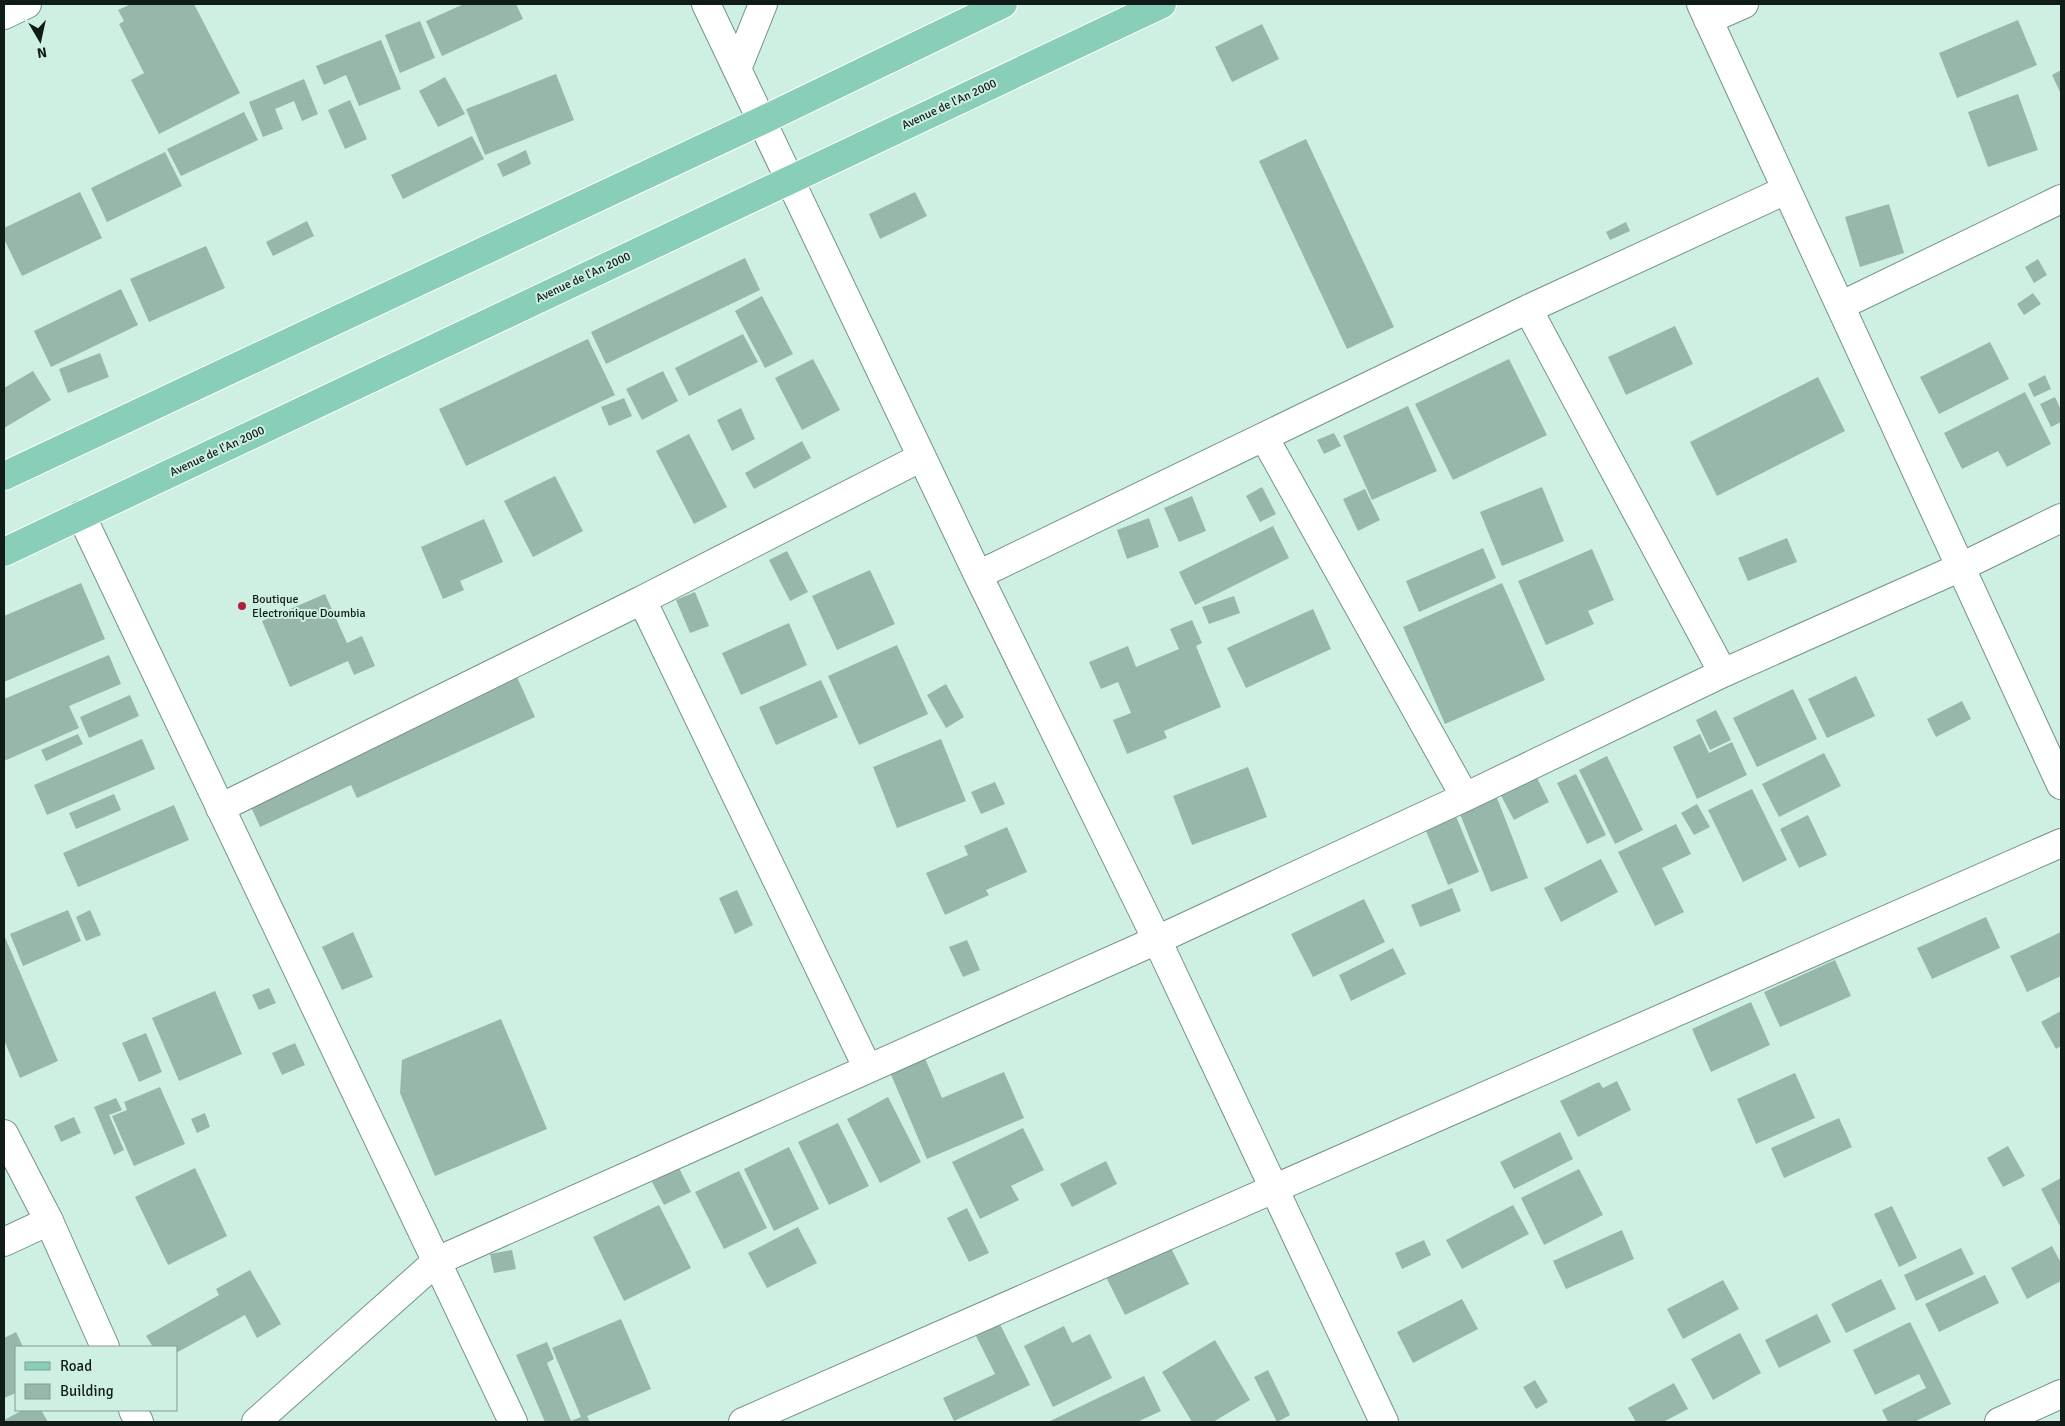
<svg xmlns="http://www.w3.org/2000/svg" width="2065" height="1426" font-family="Signika,sans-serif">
<rect width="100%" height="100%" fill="#cef0e2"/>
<path fill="#97b7aa" d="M 131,4 L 194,4 L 240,93 L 159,134 L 131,80 L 144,73 L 119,24 L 124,21 L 118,10 Z
M 464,4 L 516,4 L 523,19 L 442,56 L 426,21 Z
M 2018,20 L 2037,65 L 1957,98 L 1939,53 Z
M 420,21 L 435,58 L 400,73 L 385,35 Z
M 1262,24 L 1279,59 L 1232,82 L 1215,47 Z
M 381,40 L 401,89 L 359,106 L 346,75 L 324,85 L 316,66 Z
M 2061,70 L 2061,94 L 2052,75 Z
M 556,74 L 574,120 L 485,155 L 466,109 Z
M 445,77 L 465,114 L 438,127 L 419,91 Z
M 304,79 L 318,114 L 302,121 L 294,101 L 275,109 L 283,129 L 263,137 L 249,102 Z
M 2018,94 L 2038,150 L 1988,167 L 1968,112 Z
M 350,100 L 367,139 L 345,149 L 328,110 Z
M 244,112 L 258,140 L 181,176 L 167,149 Z
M 472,136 L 484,159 L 403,199 L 391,175 Z
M 1306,139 L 1394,327 L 1347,349 L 1259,161 Z
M 526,150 L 531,164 L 503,177 L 497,164 Z
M 165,152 L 182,186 L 107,222 L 91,188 Z
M 80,192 L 102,238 L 22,276 L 4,239 L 4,228 Z
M 915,192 L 927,216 L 880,239 L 869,214 Z
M 1889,204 L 1904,253 L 1860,267 L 1845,217 Z
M 307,221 L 314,236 L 273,256 L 266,242 Z
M 1626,222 L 1630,231 L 1610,240 L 1606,232 Z
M 206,246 L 225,288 L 149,322 L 130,279 Z
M 745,258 L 760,290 L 606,364 L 591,332 Z
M 2038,259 L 2047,275 L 2034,283 L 2025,267 Z
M 121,289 L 138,325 L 51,367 L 34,331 Z
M 2033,293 L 2041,304 L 2024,315 L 2017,304 Z
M 762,296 L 793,354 L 765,368 L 735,311 Z
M 1675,326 L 1693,364 L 1626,395 L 1608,357 Z
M 743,334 L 758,362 L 689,396 L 675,368 Z
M 588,339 L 615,395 L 466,466 L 439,409 Z
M 1990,342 L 2009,379 L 1939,414 L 1920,377 Z
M 100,353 L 109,377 L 68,393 L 59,369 Z
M 813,359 L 840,410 L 802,430 L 775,378 Z
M 1509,359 L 1547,435 L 1453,480 L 1415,404 Z
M 33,371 L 51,400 L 4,428 L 4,388 Z
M 663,371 L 678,401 L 642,420 L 626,389 Z
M 2045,375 L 2051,389 L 2034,397 L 2028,384 Z
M 1818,377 L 1845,431 L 1717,496 L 1690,442 Z
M 2025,392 L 2051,444 L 2007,467 L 1998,451 L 1962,469 L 1944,433 Z
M 2055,397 L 2061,410 L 2061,422 L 2051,427 L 2040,404 Z
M 624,398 L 632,416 L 609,426 L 601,407 Z
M 1408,406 L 1437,471 L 1372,500 L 1343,436 Z
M 741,408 L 755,439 L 732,451 L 717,420 Z
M 1334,433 L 1341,446 L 1324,454 L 1317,440 Z
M 689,434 L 727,507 L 694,524 L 656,451 Z
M 802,441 L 811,458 L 754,489 L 745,473 Z
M 555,476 L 583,531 L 533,557 L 504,501 Z
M 1262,487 L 1276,514 L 1260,522 L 1246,496 Z
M 1542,487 L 1564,541 L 1502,566 L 1480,512 Z
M 1365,489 L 1380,520 L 1358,531 L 1343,499 Z
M 1192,496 L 1206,531 L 1179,542 L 1164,508 Z
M 1149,518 L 1159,547 L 1127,559 L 1117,530 Z
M 484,519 L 503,562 L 460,581 L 464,590 L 443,599 L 421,547 Z
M 1273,526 L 1289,558 L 1195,605 L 1179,572 Z
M 1787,538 L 1797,562 L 1748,581 L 1738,558 Z
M 1483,548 L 1496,578 L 1419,612 L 1406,581 Z
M 1592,549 L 1614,600 L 1588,611 L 1594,624 L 1546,645 L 1518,581 Z
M 787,551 L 808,592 L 790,601 L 769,560 Z
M 870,570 L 895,624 L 837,650 L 812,596 Z
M 81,583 L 105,639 L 4,682 L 4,616 Z
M 1502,583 L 1545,680 L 1445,724 L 1403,627 Z
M 695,592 L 709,626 L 690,633 L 676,600 Z
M 325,594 L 347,643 L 362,636 L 375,666 L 354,675 L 348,661 L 290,687 L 262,621 Z
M 1234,596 L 1240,613 L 1209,624 L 1202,607 Z
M 1313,609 L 1331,649 L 1246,688 L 1227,648 Z
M 1192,620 L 1202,643 L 1196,646 L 1221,707 L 1164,731 L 1167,738 L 1127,754 L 1113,720 L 1131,713 L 1118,682 L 1101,689 L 1089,662 L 1128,646 L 1136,667 L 1179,649 L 1170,629 Z
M 789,623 L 807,665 L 741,695 L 722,653 Z
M 897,645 L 928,714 L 859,745 L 828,676 Z
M 109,655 L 121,684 L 69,706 L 79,728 L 4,761 L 4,699 Z
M 1856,676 L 1875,716 L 1827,738 L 1808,699 Z
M 517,677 L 535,717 L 357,798 L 351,785 L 260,827 L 248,800 Z
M 821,680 L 838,717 L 776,745 L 759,707 Z
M 946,684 L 964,717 L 946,728 L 927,695 Z
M 1793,689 L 1817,739 L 1757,767 L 1733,718 Z
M 130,695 L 139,716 L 89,738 L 80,717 Z
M 1962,701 L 1971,719 L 1936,737 L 1927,719 Z
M 1716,710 L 1731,740 L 1710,750 L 1696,720 Z
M 78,734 L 83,744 L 46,761 L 41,750 Z
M 1700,734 L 1709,753 L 1732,742 L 1747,775 L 1697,799 L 1673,747 Z
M 142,739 L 155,769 L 47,815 L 34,785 Z
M 941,739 L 966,801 L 897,828 L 873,767 Z
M 1824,753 L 1841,786 L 1779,817 L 1762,784 Z
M 1607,756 L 1643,830 L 1615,844 L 1579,770 Z
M 1248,767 L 1267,817 L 1192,845 L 1173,796 Z
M 1533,770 L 1549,802 L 1514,820 L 1497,788 Z
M 1576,774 L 1606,835 L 1587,844 L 1557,783 Z
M 995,782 L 1005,804 L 981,814 L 971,792 Z
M 1752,789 L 1787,860 L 1743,882 L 1708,810 Z
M 1494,790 L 1528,878 L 1491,892 L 1456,804 Z
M 114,794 L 121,810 L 76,829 L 69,813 Z
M 1697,804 L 1710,827 L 1694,835 L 1681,813 Z
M 174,805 L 189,840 L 78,887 L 63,853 Z
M 1453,809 L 1479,872 L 1448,885 L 1422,821 Z
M 1808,815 L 1827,855 L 1799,868 L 1780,829 Z
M 1676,824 L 1691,854 L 1662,868 L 1684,912 L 1655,926 L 1618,852 Z
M 1007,827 L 1027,872 L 986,890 L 989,895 L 945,915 L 926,873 L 968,855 L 964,846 Z
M 1601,859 L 1618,892 L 1561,922 L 1544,888 Z
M 1452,888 L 1461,911 L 1420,927 L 1411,905 Z
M 737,890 L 753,925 L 735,934 L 719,898 Z
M 1364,899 L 1385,942 L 1313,977 L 1291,934 Z
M 68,910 L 81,941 L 23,966 L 10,934 Z
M 90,910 L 101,935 L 86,941 L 76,917 Z
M 1986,917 L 2000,948 L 1932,979 L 1917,948 Z
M 353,932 L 373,977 L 342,990 L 322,947 Z
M 2061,932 L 2061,976 L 2027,992 L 2010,956 Z
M 4,935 L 58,1061 L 20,1078 L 4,1040 Z
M 967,940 L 980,970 L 963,977 L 949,947 Z
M 1393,948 L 1406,974 L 1351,1001 L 1339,975 Z
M 1835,960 L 1851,996 L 1780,1027 L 1764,992 Z
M 269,988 L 276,1003 L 259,1010 L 252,995 Z
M 215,991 L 242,1054 L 179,1081 L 152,1018 Z
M 1751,1002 L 1770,1045 L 1711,1072 L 1692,1029 Z
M 2061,1011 L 2061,1046 L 2056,1049 L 2041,1022 Z
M 501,1019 L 547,1129 L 435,1176 L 400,1093 L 402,1060 Z
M 146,1033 L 162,1072 L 139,1082 L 122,1043 Z
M 295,1043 L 305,1065 L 282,1075 L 272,1053 Z
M 924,1056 L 942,1098 L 1004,1072 L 1024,1118 L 927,1159 L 889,1070 Z
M 1795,1073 L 1815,1118 L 1756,1144 L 1737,1099 Z
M 1617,1081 L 1631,1110 L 1578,1137 L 1560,1101 L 1599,1082 L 1603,1088 Z
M 160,1087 L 185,1144 L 134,1166 L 112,1116 L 127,1110 L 124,1102 Z
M 888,1097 L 921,1162 L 880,1183 L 847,1119 Z
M 116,1098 L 122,1110 L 109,1115 L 124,1150 L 114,1155 L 94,1107 Z
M 205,1113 L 210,1127 L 197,1133 L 191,1119 Z
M 74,1117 L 81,1133 L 61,1142 L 54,1126 Z
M 1839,1118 L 1852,1147 L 1784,1178 L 1771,1148 Z
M 838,1123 L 869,1186 L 829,1205 L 798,1142 Z
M 1023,1128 L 1044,1170 L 1011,1186 L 1019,1200 L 980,1219 L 952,1162 Z
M 1560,1132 L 1573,1159 L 1514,1189 L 1500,1162 Z
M 2008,1146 L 2025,1176 L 2003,1187 L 1987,1158 Z
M 789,1147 L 819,1209 L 774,1231 L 744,1169 Z
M 1106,1161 L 1117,1184 L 1072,1207 L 1060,1184 Z
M 195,1168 L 227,1236 L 168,1265 L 135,1197 Z
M 679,1168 L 691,1192 L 664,1205 L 652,1182 Z
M 1579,1169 L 1603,1215 L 1544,1245 L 1521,1198 Z
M 739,1171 L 767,1228 L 724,1249 L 695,1192 Z
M 2061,1178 L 2061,1228 L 2041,1189 Z
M 659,1205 L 691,1268 L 624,1301 L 593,1237 Z
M 1513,1205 L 1529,1234 L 1462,1269 L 1446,1240 Z
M 1892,1206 L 1917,1258 L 1899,1267 L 1874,1214 Z
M 967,1208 L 989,1253 L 969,1262 L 947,1218 Z
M 798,1227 L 817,1263 L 767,1288 L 748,1253 Z
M 1622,1230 L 1634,1259 L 1566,1289 L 1553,1261 Z
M 1164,1234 L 1189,1284 L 1125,1315 L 1100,1265 Z
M 1424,1240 L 1431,1255 L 1402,1269 L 1395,1253 Z
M 2052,1246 L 2061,1263 L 2061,1281 L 2027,1299 L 2011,1268 Z
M 1961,1248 L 1974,1274 L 1916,1301 L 1904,1275 Z
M 512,1250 L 516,1269 L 494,1273 L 490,1254 Z
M 250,1270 L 281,1324 L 257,1338 L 245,1315 L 176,1353 L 176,1347 L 153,1347 L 146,1336 L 219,1295 L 216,1289 Z
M 1985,1275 L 1999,1303 L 1939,1332 L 1925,1304 Z
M 1881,1279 L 1896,1309 L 1846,1333 L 1831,1304 Z
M 1723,1280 L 1739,1309 L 1683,1339 L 1667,1309 Z
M 1462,1299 L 1478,1329 L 1413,1363 L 1397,1332 Z
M 993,1310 L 1030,1385 L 954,1421 L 943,1398 L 995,1374 L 969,1322 Z
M 1817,1314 L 1831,1342 L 1779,1368 L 1765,1340 Z
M 621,1319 L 651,1389 L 587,1416 L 590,1422 L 545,1422 L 516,1355 L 547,1342 L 554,1359 L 547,1363 L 571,1421 L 581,1417 L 552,1348 Z
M 1910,1322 L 1951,1404 L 1914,1422 L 1888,1422 L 1882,1410 L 1926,1388 L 1919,1374 L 1875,1395 L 1853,1350 Z
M 1064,1326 L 1072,1343 L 1090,1334 L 1112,1378 L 1053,1407 L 1024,1346 Z
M 16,1332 L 23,1347 L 16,1347 L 16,1393 L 4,1398 L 4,1338 Z
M 1740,1333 L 1761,1373 L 1713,1400 L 1691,1359 Z
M 1215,1340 L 1250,1400 L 1213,1422 L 1192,1422 L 1162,1372 Z
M 1268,1370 L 1290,1415 L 1277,1422 L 1254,1377 Z
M 1144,1376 L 1161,1411 L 1137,1422 L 1048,1422 Z
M 1535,1380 L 1548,1402 L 1536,1409 L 1523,1387 Z
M 1674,1383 L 1688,1409 L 1663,1422 L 1636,1422 L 1628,1408 Z
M 23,1410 L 41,1410 L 48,1422 L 4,1422 L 4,1420 Z"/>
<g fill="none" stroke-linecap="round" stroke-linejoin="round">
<defs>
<path id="minor" d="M 706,4 L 978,575 L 1157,940 L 1384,1422
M 1701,4 L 2061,785
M 4,15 L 27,4
M 1708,20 L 1744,4
M 737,69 L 763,4
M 1840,306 L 2061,199
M 1528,309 L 1723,673
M 1264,437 L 1465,797
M 81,515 L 513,1422
M 978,575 L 1528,309 L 1786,190
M 220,808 L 642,600
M 868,1069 L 642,600 L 922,457
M 4,1242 L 49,1221
M 256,1422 L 437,1261 L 1157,940 L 1465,797 L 1723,673 L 1961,567 L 2061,518
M 743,1422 L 2061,843
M 1999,1422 L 2061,1394"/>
<path id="tertiary" d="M 4,1134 L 49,1221 L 105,1347
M 133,1410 L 139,1422"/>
<path id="primary" d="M 4,476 L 761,121 L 1003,4
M 4,552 L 1162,4"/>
</defs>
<use href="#minor" stroke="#749387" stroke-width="30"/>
<use href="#tertiary" stroke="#749387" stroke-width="30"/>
<use href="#primary" stroke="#fff" stroke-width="30"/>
<use href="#minor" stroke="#fff" stroke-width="28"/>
<use href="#tertiary" stroke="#fff" stroke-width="28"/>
<use href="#primary" stroke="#89ceb9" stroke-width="28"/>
</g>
<circle fill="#b21f38" stroke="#cef0e2" stroke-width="2" cx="242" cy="606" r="5"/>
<g text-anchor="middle" stroke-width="4" stroke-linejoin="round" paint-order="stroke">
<g font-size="12" fill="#0f1c17" stroke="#cef0e2">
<text transform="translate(949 104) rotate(-25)" y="4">Avenue de l'An 2000</text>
<text transform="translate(583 277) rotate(-25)" y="4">Avenue de l'An 2000</text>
<text transform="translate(217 451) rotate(-25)" y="4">Avenue de l'An 2000</text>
</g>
<g font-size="12" fill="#0f1c17" stroke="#cef0e2" text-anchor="start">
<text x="252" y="603">Boutique<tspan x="252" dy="14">Electronique Doumbia</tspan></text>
</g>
</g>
<rect width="2065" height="1426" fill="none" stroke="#0f1c17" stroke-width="10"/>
<rect x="15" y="1346" width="162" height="65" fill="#cef0e2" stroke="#829b91"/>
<rect x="25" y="1362" width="25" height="8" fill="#89ceb9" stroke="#829b91"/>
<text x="60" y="1371" font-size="15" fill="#0f1c17">Road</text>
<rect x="25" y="1384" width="25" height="15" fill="#97b7aa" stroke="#829b91"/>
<text x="60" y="1396" font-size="15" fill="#0f1c17">Building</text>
<g transform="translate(40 40) rotate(171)" stroke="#cef0e2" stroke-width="4" paint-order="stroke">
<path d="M0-4L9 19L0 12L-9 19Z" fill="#0f1c17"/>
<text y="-8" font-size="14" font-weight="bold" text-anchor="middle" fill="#0f1c17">N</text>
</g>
</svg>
